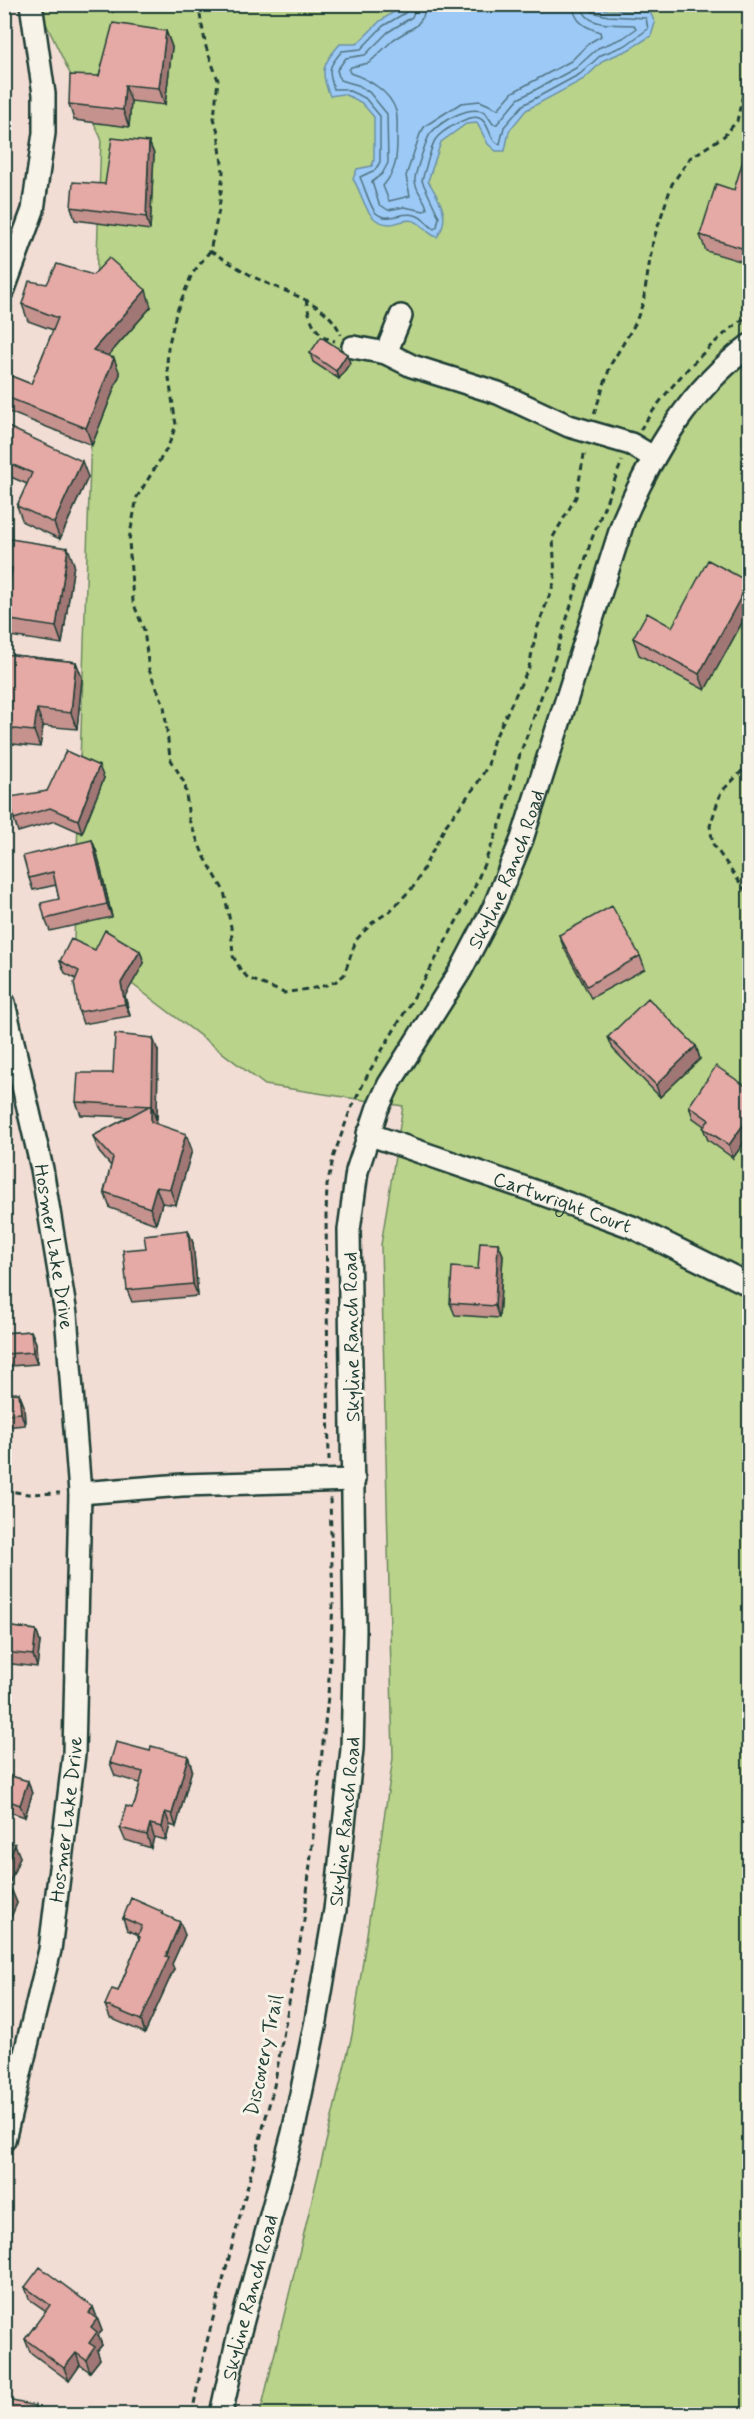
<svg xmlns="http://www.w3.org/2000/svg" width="754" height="2419" font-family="Mynerve,sans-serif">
<rect width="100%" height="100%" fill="#f2ddd4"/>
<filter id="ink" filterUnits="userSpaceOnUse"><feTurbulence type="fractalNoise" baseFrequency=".0167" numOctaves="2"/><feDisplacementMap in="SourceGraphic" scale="12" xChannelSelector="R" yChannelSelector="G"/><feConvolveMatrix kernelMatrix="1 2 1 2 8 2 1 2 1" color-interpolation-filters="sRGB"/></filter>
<g filter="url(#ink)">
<path fill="#bad38a" stroke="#6c885f" stroke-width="1.5" d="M 37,5 L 749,5 L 749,2414 L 260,2414 L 352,2035 L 393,1758 L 381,1245 L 403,1106 L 265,1085 L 74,940 L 101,138 Z"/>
<path fill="#9cc9f6" stroke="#6a91a8" stroke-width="1.5" d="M 406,4 L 585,5 L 608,10 L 650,12 L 655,23 L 651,36 L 628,50 L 604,60 L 584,79 L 526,110 L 509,131 L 505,151 L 496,151 L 488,144 L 477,123 L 466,124 L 441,142 L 428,181 C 439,199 452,217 437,237 C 427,234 423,224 414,221 C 405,218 398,224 390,224 C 365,224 364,195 353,179 L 357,169 L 372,166 L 374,160 L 374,117 L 362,103 L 353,98 L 343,94 L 330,96 C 319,70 323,64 340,44 L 357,44 L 380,21 Z"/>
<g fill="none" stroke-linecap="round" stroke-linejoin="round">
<path stroke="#517582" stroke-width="1.5" d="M 409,4 L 405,13 L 383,26 L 361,49 L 342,51 C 329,66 327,69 334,89 L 345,89 L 365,98 L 380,116 L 380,162 L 375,170 L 360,177 C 364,186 370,206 375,212 C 387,224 401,211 415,215 C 423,217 428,225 434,229 L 437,227 L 439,217 L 422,181 C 424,173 432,145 435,140 C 441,131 472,112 481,119 C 491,125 488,141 500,144 L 504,127 L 523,105 L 580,74 L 601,55 L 626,45 L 648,29 L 646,18 L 608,16 L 592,12 L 589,4
M 417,4 L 412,17 L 388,32 L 365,55 L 346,58 L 337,70 L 340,80 L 358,85 L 369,92 L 387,114 L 388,163 L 382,174 L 372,182 L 379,204 L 388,210 L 404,207 L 424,211 L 427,209 C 426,199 414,190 415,179 C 415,173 427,138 430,134 C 441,121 468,105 485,112 L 493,124 L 497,124 L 518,99 L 576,68 L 598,48 L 623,38 L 636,29 L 634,25 C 616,24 583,28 582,4
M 426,4 L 423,17 L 416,26 L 394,39 L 369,63 L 351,67 L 349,70 L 350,73 C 368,79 390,91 396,111 C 398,119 397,130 397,139 C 397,159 396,171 383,186 L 389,201 L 410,196 L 406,176 L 420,134 L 425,126 L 461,103 L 480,101 L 498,109 L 513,92 L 571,61 L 589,43 L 601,36 L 600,32 C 585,27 574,22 573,4"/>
<defs>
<g id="minor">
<path d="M 4,289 L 33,210 L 44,133 L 44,94 L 31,4"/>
<path d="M 353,347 L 386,353 L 412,366 L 498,393 L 569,426 L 631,444 L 653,457"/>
<path d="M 386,353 L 401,316"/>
<path id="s1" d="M 4,1003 L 42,1169 L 66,1314 L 80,1493 L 182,1485 L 354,1480"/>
<path id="s2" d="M 368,1134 L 531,1190 L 632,1227 L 750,1285"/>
<path id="s3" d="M 4,2140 L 50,1950 L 74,1754 L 80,1493"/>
<path id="s4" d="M 221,2414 L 236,2346 L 293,2133 L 316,2021 L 335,1910 L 352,1749 L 355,1631 L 349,1230 L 357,1171 L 377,1110 L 389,1084 L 461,970 L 494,907 L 522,839 L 624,519 C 653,452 690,390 750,345"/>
</g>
</defs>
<use href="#minor" stroke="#1f3d34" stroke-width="26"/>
<path stroke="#1f3d34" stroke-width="3" stroke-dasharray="6 4.5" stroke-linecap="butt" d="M 198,4 L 206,47 L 218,80 L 214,118 L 218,132 L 223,172 L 219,210 L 210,251 C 226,260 242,271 258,279 C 287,294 328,301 341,335
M 210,251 L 192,274 L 176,313 L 168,348 L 167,365 L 176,425 L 168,447 L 137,497 L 129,540 L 133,602 L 144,630 L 149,670 L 164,705 L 170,758 L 185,784 L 189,820 L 203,854 L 224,891 L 231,927 L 233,956 L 240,969 L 248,978 L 284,993 L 320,987 L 335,982 L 344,975 L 356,940 L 372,923 L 390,911 L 415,885 L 446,825 L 477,784 L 488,765 L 493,742 L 529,667 L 537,629 L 555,580 L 553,537 L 576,497 L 585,450
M 306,299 C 309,318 315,337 335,341
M 594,414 L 611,364 L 635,324 L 643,303 L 653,241 L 672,184 L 690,158 L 724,136 L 737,121 L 750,63
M 640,430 C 669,385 707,345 750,314
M 750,763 L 721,792 L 710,826 L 713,844 L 750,897
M 329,1461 L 326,1216 L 327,1185 L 334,1155 L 350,1111 L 369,1072 L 427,975 L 473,891 L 502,820 L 520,754 L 550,673 L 591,541 L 622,461
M 4,1490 L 28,1494 L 60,1493
M 192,2414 L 205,2349 L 274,2086 L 304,1920 L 328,1696 L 333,1603 L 330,1498"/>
<use href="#minor" stroke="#f7f3e8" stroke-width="21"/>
</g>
<path fill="#c5928e" stroke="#1f3d34" stroke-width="1.5" d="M 106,4 L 121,4 L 113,12 Z
M 166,31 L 172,47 L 165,105 L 131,101 L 129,127 L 74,120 L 69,104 L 99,76 Z
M 149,142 L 154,154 L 150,230 L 75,220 L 71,207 L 105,184 Z
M 750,148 L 750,264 L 706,251 L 700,235 L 734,190 Z
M 22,304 L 151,307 L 108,356 L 120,374 L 92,445 L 4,410 L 4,373 L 31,384 L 53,330 L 28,321 Z
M 310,353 L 350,363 L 339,379 L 313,362 Z
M 4,425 L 88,477 L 60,539 L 23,522 L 17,506 L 27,484 L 4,474 Z
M 4,538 L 74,564 L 62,644 L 4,635 L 4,594 L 8,594 L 9,583 L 4,583 Z
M 749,582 L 750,608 L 705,690 L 639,655 L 633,638 L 672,627 Z
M 4,654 L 76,662 L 82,678 L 77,729 L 43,726 L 40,747 L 4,743 Z
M 104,778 L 82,833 L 55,821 L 18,832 L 14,819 L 47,791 Z
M 92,840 L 97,853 L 112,917 L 50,931 L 45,919 L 59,899 L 56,885 L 33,890 L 29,878 Z
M 559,935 L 640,956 L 645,969 L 591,998 L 564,948 Z
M 95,950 L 140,951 L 144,963 L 125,996 L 130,1016 L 83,1024 L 79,1012 L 76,979 L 65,973 L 60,961 Z
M 608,1037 L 696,1046 L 700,1059 L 660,1097 L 613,1049 Z
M 158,1051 L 157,1119 L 156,1119 L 157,1124 L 192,1150 L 176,1205 L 162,1203 L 156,1224 L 110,1208 L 104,1192 L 111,1166 L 99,1152 L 93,1136 L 129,1117 L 81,1115 L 76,1102 L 113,1073 Z
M 750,1089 L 750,1134 L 733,1158 L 708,1140 L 703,1128 L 704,1126 L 693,1118 L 689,1106 Z
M 188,1230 L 193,1243 L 198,1296 L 132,1302 L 127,1290 Z
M 498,1243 L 503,1255 L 499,1318 L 455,1315 L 450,1303 Z
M 31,1331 L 36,1343 L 37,1364 L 10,1366 L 11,1378 L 4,1379 L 4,1333 Z
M 4,1380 L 6,1394 L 19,1393 L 24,1406 L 25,1425 L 4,1427 Z
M 4,1626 L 36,1630 L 40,1642 L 37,1667 L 4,1663 Z
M 150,1751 L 188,1756 L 192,1769 L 176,1827 L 170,1825 L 166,1840 L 154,1837 L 151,1848 L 125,1840 L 120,1828 L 135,1803 L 140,1783 L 115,1776 L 110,1763 Z
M 4,1774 L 28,1781 L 32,1794 L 25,1817 L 4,1810 Z
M 4,1840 L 20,1857 L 7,1889 L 12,1891 L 17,1903 L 11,1917 L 4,1915 Z
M 163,1912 L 164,1915 L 185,1935 L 172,1964 L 174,1969 L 145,2033 L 110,2018 L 105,2005 L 118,1991 L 139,1940 L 138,1936 L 139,1935 L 127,1930 L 123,1918 Z
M 25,2287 L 93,2307 L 102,2331 L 98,2335 L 102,2345 L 97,2351 L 100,2359 L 90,2372 L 80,2365 L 69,2381 L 30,2352 L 25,2339 L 46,2311 L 29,2299 Z"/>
<path fill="#a07774" stroke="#1f3d34" stroke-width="1.5" d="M 111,4 L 121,4 L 113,12 Z
M 166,31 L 172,47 L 165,105 L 159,88 Z
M 125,85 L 131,101 L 129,127 L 123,110 Z
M 149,142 L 154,154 L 150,230 L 146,217 Z
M 146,290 L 151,307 L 99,366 L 93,350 Z
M 347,354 L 350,363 L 339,379 L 336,371 Z
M 114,358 L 120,374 L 92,445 L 86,428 Z
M 82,461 L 88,477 L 60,539 L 54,523 Z
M 68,548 L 74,564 L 62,644 L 56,627 Z
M 749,582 L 750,608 L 705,690 L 699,674 Z
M 76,662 L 82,678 L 77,729 L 71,713 Z
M 37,709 L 43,726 L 40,747 L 34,731 Z
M 99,766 L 104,778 L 82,833 L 78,820 Z
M 92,840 L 97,853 L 112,917 L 107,904 Z
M 140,951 L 144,963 L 125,996 L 130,1016 L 125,1004 L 121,983 Z
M 153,1038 L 158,1051 L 157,1119 L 152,1106 Z
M 696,1046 L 700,1059 L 660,1097 L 656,1085 Z
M 151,1105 L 157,1122 L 156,1138 L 151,1122 Z
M 750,1115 L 750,1134 L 733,1158 L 729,1145 Z
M 186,1134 L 192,1150 L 176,1205 L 170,1189 Z
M 156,1187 L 162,1203 L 156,1224 L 150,1208 Z
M 188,1230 L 193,1243 L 198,1296 L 193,1284 Z
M 498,1243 L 503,1255 L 499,1318 L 495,1306 Z
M 31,1331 L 36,1343 L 37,1364 L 33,1352 Z
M 5,1354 L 10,1366 L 11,1378 L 6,1366 Z
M 19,1393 L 24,1406 L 25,1425 L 21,1413 Z
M 36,1630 L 40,1642 L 37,1667 L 33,1655 Z
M 188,1756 L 192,1769 L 176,1827 L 172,1814 Z
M 28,1781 L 32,1794 L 25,1817 L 20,1805 Z
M 165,1812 L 170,1825 L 166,1840 L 162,1827 Z
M 150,1824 L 154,1837 L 151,1848 L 147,1835 Z
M 15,1844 L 20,1857 L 4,1896 L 4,1872 Z
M 12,1891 L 17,1903 L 11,1917 L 6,1905 Z
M 180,1922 L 185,1935 L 172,1964 L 174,1969 L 145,2033 L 141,2020 Z
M 93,2307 L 102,2331 L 98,2335 L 102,2345 L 97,2351 L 100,2359 L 90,2372 L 86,2360 L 89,2343 L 91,2327 L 89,2313 Z
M 76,2353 L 80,2365 L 69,2381 L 64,2368 Z
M 35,2406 L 38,2415 L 33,2415 Z"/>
<path fill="#e5aaa5" stroke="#1f3d34" stroke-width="1.5" d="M 113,23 L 166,31 L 159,88 L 125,85 L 123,110 L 69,104 L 70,75 L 99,76 Z
M 112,138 L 149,142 L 146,217 L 71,207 L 73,182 L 105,184 Z
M 747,147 L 750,148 L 750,244 L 748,250 L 700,235 L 716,184 L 734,190 Z
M 109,258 L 146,290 L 93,350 L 114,358 L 86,428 L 4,396 L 4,373 L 31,384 L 58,318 L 22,304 L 29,281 L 47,284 L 57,264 L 93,275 Z
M 321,337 L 347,354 L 336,371 L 310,353 Z
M 4,425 L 82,461 L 54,523 L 17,506 L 32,473 L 4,461 Z
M 4,538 L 68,548 L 56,627 L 4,619 L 4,594 L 8,594 L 12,568 L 4,567 Z
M 708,560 L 749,582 L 699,674 L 633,638 L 647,613 L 672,627 Z
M 4,654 L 76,662 L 71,713 L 37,709 L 34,731 L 4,728 Z
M 66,751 L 99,766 L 78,820 L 50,808 L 14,819 L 10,797 L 47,791 Z
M 92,840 L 107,904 L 45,919 L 41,903 L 59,899 L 53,872 L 29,878 L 23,856 Z
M 612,906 L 640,956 L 587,986 L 559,935 Z
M 105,930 L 140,951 L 121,983 L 125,1004 L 79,1012 L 74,983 L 79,971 L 60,961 L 71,939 L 95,950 Z
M 648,998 L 696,1046 L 656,1085 L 608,1037 Z
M 115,1034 L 153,1038 L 152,1106 L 76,1102 L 78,1073 L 113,1073 Z
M 716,1066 L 750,1089 L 750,1115 L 729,1145 L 703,1128 L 709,1120 L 689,1106 Z
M 151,1105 L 151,1122 L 186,1134 L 170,1189 L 156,1187 L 150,1208 L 104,1192 L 113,1158 L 93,1136 Z
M 188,1230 L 193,1284 L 127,1290 L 123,1250 L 146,1248 L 144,1235 Z
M 480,1242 L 498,1243 L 495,1306 L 450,1303 L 452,1267 L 478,1269 Z
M 31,1331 L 33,1352 L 5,1354 L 6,1366 L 4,1366 L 4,1333 Z
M 19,1393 L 21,1413 L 4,1414 L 4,1394 Z
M 4,1626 L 36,1630 L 33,1655 L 4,1652 Z
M 116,1742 L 150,1751 L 151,1746 L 188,1756 L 172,1814 L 165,1812 L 162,1827 L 150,1824 L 147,1835 L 120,1828 L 126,1806 L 132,1808 L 135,1803 L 143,1772 L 110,1763 Z
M 4,1774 L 28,1781 L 20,1805 L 4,1799 Z
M 4,1840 L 15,1844 L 4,1872 Z
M 4,1888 L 12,1891 L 6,1905 L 4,1904 Z
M 131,1898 L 163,1912 L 162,1914 L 180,1922 L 166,1956 L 169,1957 L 141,2020 L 105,2005 L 112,1989 L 118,1991 L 140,1937 L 138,1936 L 142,1926 L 123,1918 Z
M 40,2267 L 93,2307 L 89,2313 L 97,2319 L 91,2327 L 97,2332 L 89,2343 L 95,2347 L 86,2360 L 76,2353 L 64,2368 L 25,2339 L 50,2305 L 25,2287 Z
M 8,2400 L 35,2406 L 33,2415 L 5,2414 Z"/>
</g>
<g text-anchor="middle" stroke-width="6" stroke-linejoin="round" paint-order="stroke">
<g font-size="20" fill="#1f3d34" stroke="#f7f3e8">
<text dy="7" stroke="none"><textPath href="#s4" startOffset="1596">Skyline Ranch Road</textPath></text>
<text dy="7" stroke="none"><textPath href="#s2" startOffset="206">Cartwright Court</textPath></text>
<text dy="7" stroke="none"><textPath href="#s1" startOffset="249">Hosmer Lake Drive</textPath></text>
<text transform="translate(351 1337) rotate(-91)" y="7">Skyline Ranch Road</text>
<text dy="7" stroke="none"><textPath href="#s3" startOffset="327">Hosmer Lake Drive</textPath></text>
<text dy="7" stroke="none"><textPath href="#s4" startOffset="606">Skyline Ranch Road</textPath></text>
<text transform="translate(263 2055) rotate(-78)" y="7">Discovery Trail</text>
<text dy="7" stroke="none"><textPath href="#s4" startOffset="120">Skyline Ranch Road</textPath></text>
</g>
</g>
<rect width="754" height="2419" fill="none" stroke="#f7f3e8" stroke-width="24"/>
<rect x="12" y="12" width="730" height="2395" fill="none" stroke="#1f3d34" stroke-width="2" filter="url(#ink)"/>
</svg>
